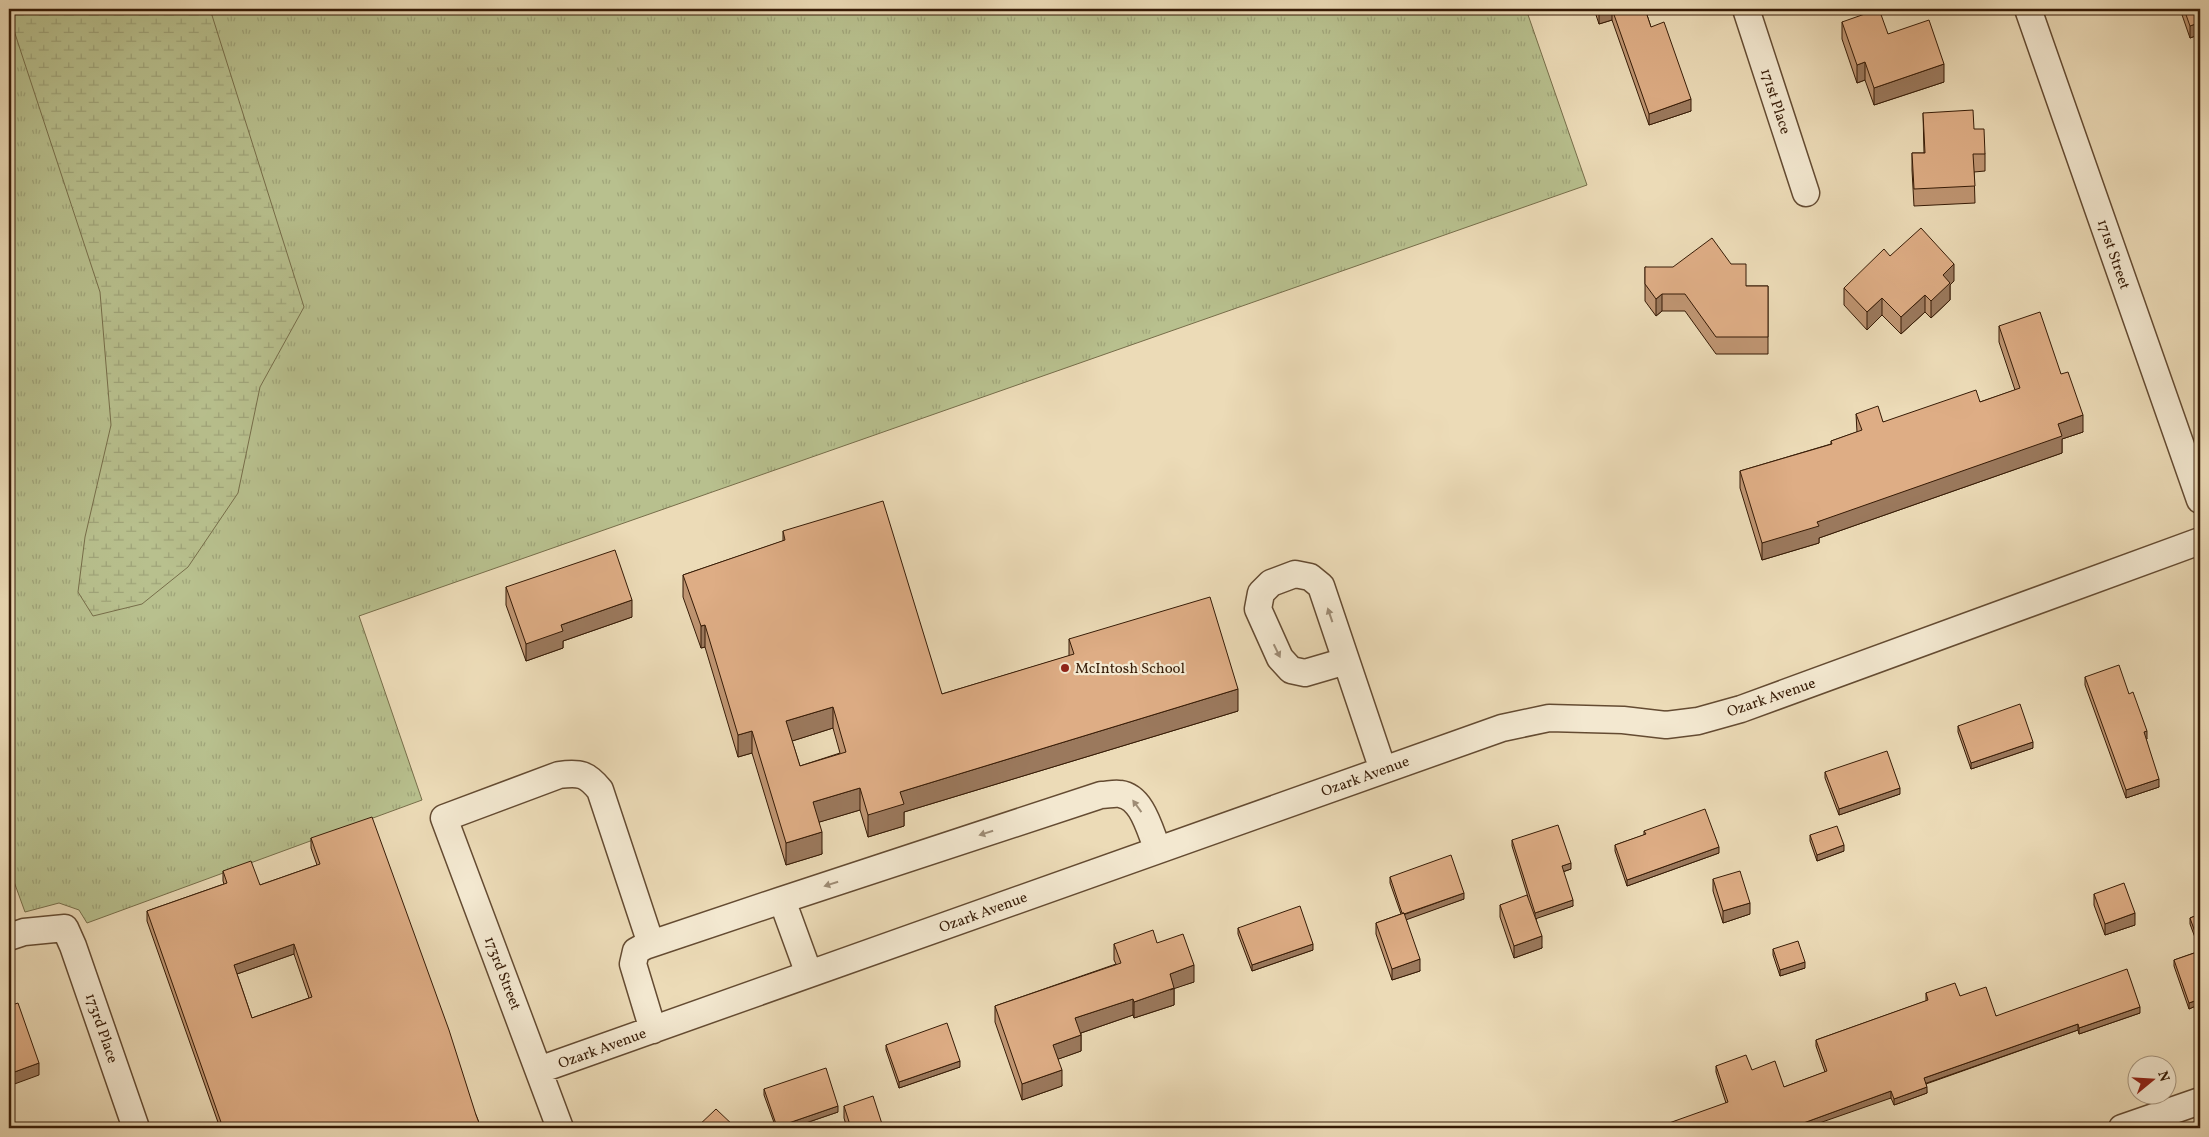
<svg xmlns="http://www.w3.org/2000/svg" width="2209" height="1137" font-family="Vollkorn,serif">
<defs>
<pattern id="grass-tufts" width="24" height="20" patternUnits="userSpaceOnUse" patternTransform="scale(1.25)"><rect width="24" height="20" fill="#b8c08e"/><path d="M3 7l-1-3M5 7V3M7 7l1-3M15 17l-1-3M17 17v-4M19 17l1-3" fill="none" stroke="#9fa479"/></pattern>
<pattern id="wetland-marsh" width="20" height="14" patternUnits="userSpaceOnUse" patternTransform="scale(1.25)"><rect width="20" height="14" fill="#b8c08e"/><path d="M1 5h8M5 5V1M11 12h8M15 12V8" fill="none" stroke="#9fa479"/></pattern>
</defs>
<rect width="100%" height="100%" fill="#ecdbb7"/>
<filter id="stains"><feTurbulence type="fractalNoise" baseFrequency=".004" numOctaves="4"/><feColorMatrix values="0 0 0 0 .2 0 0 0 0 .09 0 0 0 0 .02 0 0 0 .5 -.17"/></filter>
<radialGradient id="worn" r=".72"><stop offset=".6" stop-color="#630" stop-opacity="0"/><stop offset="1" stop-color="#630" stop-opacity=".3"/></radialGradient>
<path fill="url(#grass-tufts)" stroke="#776e4a" d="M 9,9 L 1526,9 L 1587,185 L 359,616 L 422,800 L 87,923 L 79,910 L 59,903 L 25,912 L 9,868 Z"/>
<path fill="url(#wetland-marsh)" stroke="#776e4a" d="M 9,9 L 210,9 L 304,307 L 260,387 L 238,493 L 188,567 L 142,604 L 93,616 L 78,592 L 85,537 L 111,425 L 100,292 L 21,52 L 9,15 Z"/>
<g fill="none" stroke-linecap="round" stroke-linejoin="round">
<defs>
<path id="minor" d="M 1746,9 L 1806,193
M 2028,9 L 2200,500
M 1346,661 L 1305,673 L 1291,670 L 1280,658 L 1258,609 L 1261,593 L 1271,583 L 1295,574 L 1310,577 L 1321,586 L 1383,770
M 782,900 L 1101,795 C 1107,795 1114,793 1120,794 C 1143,797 1150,832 1158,850
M 9,937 L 24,932 L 65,928 L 73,946 L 136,1128
M 653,1030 L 633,964 L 636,951 L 645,946 L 782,900 L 809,974
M 539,1070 L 1502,728 L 1549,718 L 1623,720 L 1666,725 L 1698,721 L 1741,709 L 2200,541
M 560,1128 L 444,818 L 559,775 C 580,772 587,774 600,790 L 651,944
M 2122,1128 L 2200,1101"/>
</defs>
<use href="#minor" stroke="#644b32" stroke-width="29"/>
<use href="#minor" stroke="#f3e8d0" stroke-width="26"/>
</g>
<path fill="#bf9572" stroke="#361b06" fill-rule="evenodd" d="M 1594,9 L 1645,9 L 1651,27 L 1691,111 L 1649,125 L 1612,20 L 1599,24 Z
M 2180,9 L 2200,9 L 2200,40 L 2198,35 L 2190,38 Z
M 1842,22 L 1888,34 L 1944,82 L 1874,105 L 1865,80 L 1857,83 L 1842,39 Z
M 1923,113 L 1974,129 L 1985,154 L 1985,171 L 1974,172 L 1975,203 L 1914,206 L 1912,170 L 1912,153 L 1924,153 Z
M 1890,256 L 1954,281 L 1950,285 L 1950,300 L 1931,318 L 1925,312 L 1901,334 L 1882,315 L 1867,330 L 1844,305 L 1844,288 Z
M 1645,267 L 1746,286 L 1768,286 L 1768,354 L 1716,354 L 1685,311 L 1662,311 L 1656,316 L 1645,301 Z
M 1999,326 L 2061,374 L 2083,432 L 2062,439 L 2062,453 L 1819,538 L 1819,543 L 1762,560 L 1740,488 L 1740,471 L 1831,444 L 1831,441 L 1857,432 L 1856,414 L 1883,422 L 1980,402 L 2015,390 L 1999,342 Z
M 783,531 L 942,694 L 1069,656 L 1069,639 L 1238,711 L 904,812 L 904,826 L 868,837 L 860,810 L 819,822 L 822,854 L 786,865 L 752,753 L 738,757 L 705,647 L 701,648 L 683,597 L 683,575 L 783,541 ZM 833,728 L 840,753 L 800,766 L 792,741 Z
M 506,587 L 632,617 L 563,641 L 563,648 L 526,661 L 506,605 Z
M 2085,677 L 2129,694 L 2147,739 L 2146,739 L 2159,787 L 2126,798 L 2085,685 Z
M 1958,726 L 2033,748 L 1971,769 L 1958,732 Z
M 1825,772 L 1900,794 L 1839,815 L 1825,778 Z
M 1644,831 L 1719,853 L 1627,886 L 1615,851 L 1615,845 L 1644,835 Z
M 1810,835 L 1844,851 L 1817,861 L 1810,841 Z
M 311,838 L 476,1115 L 481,1128 L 220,1128 L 147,921 L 147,911 L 224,884 L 223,881 L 223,871 L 260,885 L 317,865 L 311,848 ZM 294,954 L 309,998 L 252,1018 L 237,974 Z
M 1512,840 L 1571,869 L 1563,872 L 1573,906 L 1536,918 L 1542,948 L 1514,958 L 1500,917 L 1500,905 L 1528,897 L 1512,846 Z
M 1390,877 L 1464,899 L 1406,919 L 1420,971 L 1392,980 L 1376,934 L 1376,923 L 1401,914 L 1390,883 Z
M 1713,879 L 1750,914 L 1723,923 L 1713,891 Z
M 2094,894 L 2135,925 L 2105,935 L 2094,905 Z
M 2200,914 L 2200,1004 L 2189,1009 L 2174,966 L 2174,960 L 2200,951 L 2190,924 L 2190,918 Z
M 1238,928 L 1313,950 L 1252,971 L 1238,934 Z
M 1157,943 L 1194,982 L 1174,988 L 1174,1005 L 1134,1018 L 1133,1015 L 1081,1033 L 1081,1051 L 1058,1059 L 1062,1086 L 1022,1100 L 995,1022 L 995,1006 L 1116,964 L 1114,960 L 1114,944 Z
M 1773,949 L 1805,968 L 1780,976 L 1773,955 Z
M 1926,993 L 1960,996 L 1996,1016 L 2140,1013 L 2079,1034 L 2078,1030 L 1926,1084 L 1927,1093 L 1894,1105 L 1891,1098 L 1726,1103 L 1716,1072 L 1716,1066 L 1752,1070 L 1784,1087 L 1825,1072 L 1816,1046 L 1816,1040 L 1926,1001 Z
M 886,1045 L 960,1067 L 899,1088 L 886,1050 Z
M 764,1089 L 838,1112 L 791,1128 L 776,1128 L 764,1095 Z
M 844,1106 L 883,1128 L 847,1128 L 844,1118 Z"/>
<path fill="#9b795d" stroke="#361b06" d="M 1610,9 L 1612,9 L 1612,20 L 1599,24 L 1599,13 Z
M 2198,23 L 2198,35 L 2190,38 L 2190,26 Z
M 1865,62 L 1865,80 L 1857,83 L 1857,65 Z
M 1944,64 L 1944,82 L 1874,105 L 1874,88 Z
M 1691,99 L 1691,111 L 1649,125 L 1649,114 Z
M 1954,264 L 1954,281 L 1950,285 L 1950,300 L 1931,318 L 1931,301 L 1943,275 Z
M 1662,294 L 1662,311 L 1656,316 L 1656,299 Z
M 1925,295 L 1925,312 L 1901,334 L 1901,317 Z
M 1882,298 L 1882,315 L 1867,330 L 1867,312 Z
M 2083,415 L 2083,432 L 2062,439 L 2062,453 L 1819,538 L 1819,543 L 1762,560 L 1762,543 L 1817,522 L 2058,424 Z
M 632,600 L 632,617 L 563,641 L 563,648 L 526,661 L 526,644 L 561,625 Z
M 705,625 L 705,647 L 701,648 L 701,626 Z
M 1238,689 L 1238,711 L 904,812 L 904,826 L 868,837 L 868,815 L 900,792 Z
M 833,707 L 833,728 L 786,743 L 786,721 Z
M 752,731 L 752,753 L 738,757 L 738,735 Z
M 2147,731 L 2147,739 L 2144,740 L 2144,732 Z
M 2033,742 L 2033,748 L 1971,769 L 1971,763 Z
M 2159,779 L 2159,787 L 2126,798 L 2126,790 Z
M 860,788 L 860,810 L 813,824 L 813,802 Z
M 1900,788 L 1900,794 L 1839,815 L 1839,809 Z
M 822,832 L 822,854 L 786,865 L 786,843 Z
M 1844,845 L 1844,851 L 1817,861 L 1817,855 Z
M 1719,847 L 1719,853 L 1627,886 L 1627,880 Z
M 1571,863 L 1571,869 L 1562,872 L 1562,866 Z
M 1464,893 L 1464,899 L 1403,921 L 1403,915 Z
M 1573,900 L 1573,906 L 1535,919 L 1535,913 Z
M 1750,903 L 1750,914 L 1723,923 L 1723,911 Z
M 2135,913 L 2135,925 L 2105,935 L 2105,924 Z
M 1542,936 L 1542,948 L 1514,958 L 1514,946 Z
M 294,944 L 294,954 L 234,975 L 234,965 Z
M 1313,944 L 1313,950 L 1252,971 L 1252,965 Z
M 1420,959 L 1420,971 L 1392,980 L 1392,969 Z
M 1805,962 L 1805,968 L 1780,976 L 1780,970 Z
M 1194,965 L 1194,982 L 1170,990 L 1170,974 Z
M 1174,988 L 1174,1005 L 1134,1018 L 1134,1002 Z
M 1133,999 L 1133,1015 L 1075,1035 L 1075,1018 Z
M 2200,999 L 2200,1004 L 2189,1009 L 2189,1003 Z
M 2140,1007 L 2140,1013 L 2079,1034 L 2079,1028 Z
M 2078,1024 L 2078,1030 L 1924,1084 L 1924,1078 Z
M 1081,1035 L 1081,1051 L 1053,1061 L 1053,1045 Z
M 960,1061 L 960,1067 L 899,1088 L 899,1082 Z
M 39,1063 L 39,1075 L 9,1086 L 9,1074 Z
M 1062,1070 L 1062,1086 L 1022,1100 L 1022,1084 Z
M 1927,1087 L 1927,1093 L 1894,1105 L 1894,1099 Z
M 1891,1091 L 1891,1098 L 1805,1128 L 1798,1128 L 1798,1125 Z
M 838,1106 L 838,1112 L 791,1128 L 777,1128 L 777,1127 Z"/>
<path fill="#dead85" stroke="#361b06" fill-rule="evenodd" d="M 1598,9 L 1610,9 L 1599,13 Z
M 1612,9 L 1645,9 L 1651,27 L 1664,22 L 1691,99 L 1649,114 Z
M 1879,9 L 1888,34 L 1929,20 L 1944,64 L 1874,88 L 1865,62 L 1857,65 L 1842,22 Z
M 2184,9 L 2200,9 L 2200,28 L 2198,23 L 2190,26 Z
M 1973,110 L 1974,129 L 1984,129 L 1985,154 L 1973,154 L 1975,186 L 1914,189 L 1912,153 L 1925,153 L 1923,113 Z
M 1921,228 L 1954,264 L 1943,275 L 1950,283 L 1931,301 L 1925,295 L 1901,317 L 1882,298 L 1867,312 L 1844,288 L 1884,249 L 1890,256 Z
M 1712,238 L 1731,264 L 1746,264 L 1746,286 L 1768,286 L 1768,337 L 1716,337 L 1685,294 L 1662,294 L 1656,299 L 1645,284 L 1645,267 L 1673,267 Z
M 2040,312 L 2061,374 L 2068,372 L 2083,415 L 2058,424 L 2062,436 L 1817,522 L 1819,526 L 1762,543 L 1740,471 L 1832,444 L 1831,441 L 1862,430 L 1856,414 L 1878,406 L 1883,422 L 1976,390 L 1980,402 L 2020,388 L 1999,326 Z
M 883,501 L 942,694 L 1074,654 L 1069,639 L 1210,597 L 1238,689 L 900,792 L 904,804 L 868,815 L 860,788 L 813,802 L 822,832 L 786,843 L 752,731 L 738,735 L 705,625 L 701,626 L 683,575 L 785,540 L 783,531 ZM 833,707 L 846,752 L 800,766 L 786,721 Z
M 615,550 L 632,600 L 561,625 L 563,631 L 526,644 L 506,587 Z
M 2119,665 L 2129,694 L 2133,692 L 2147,731 L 2144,732 L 2159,779 L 2126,790 L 2085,677 Z
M 2020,704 L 2033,742 L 1971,763 L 1958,726 Z
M 1887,751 L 1900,788 L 1839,809 L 1825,772 Z
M 1705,809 L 1719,847 L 1627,880 L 1615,845 L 1646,834 L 1644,831 Z
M 372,817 L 449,1030 L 476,1115 L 481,1128 L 223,1128 L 147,911 L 227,883 L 223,871 L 251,861 L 260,885 L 320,864 L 311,838 ZM 294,944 L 312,997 L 252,1018 L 234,965 Z
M 1558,825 L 1571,863 L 1562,866 L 1573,900 L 1535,913 L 1512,840 Z
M 1837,826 L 1844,845 L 1817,855 L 1810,835 Z
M 1451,855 L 1464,893 L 1404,914 L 1404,913 L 1402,913 L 1390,877 Z
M 1740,871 L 1750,903 L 1723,911 L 1713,879 Z
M 2124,883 L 2135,913 L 2105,924 L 2094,894 Z
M 1527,895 L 1542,936 L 1514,946 L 1500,905 Z
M 1300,906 L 1313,944 L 1252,965 L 1238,928 Z
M 1404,913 L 1420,959 L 1392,969 L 1376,923 Z
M 2200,914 L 2200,946 L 2190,918 Z
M 1153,930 L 1157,943 L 1183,934 L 1194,965 L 1170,974 L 1174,988 L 1134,1002 L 1133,999 L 1075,1018 L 1081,1035 L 1053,1045 L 1062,1070 L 1022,1084 L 995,1006 L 1121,963 L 1114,944 Z
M 1798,941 L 1805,962 L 1780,970 L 1773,949 Z
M 2200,951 L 2200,999 L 2189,1003 L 2174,960 Z
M 2127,969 L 2140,1007 L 2079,1028 L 2078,1024 L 1924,1078 L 1927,1087 L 1894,1099 L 1891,1091 L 1798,1125 L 1799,1128 L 1655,1128 L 1728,1102 L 1716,1066 L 1746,1055 L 1752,1070 L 1775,1061 L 1784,1087 L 1827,1071 L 1816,1040 L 1928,1000 L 1926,993 L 1955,983 L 1960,996 L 1986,987 L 1996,1016 Z
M 18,1003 L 39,1063 L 9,1074 L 9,1006 Z
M 947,1023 L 960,1061 L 899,1082 L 886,1045 Z
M 826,1068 L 838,1106 L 777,1127 L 764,1089 Z
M 873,1096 L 883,1127 L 879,1128 L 851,1128 L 844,1106 Z
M 716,1109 L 736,1128 L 696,1128 Z"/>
<defs><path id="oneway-solid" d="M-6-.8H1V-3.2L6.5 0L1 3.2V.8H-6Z" transform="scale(1.25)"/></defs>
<g fill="#9e8c75">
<use href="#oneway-solid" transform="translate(1330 615) rotate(-109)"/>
<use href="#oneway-solid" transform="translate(1277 651) rotate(64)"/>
<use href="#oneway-solid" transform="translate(1137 806) rotate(-126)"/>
<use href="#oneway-solid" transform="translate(986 833) rotate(162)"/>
<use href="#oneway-solid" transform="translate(831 884) rotate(162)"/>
</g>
<circle fill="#8f2418" stroke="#f3e8d0" stroke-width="2" cx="1065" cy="668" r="5"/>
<g text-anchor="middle" stroke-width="4.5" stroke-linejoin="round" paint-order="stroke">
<g font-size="15" fill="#361b06" stroke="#f3e8d0">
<text transform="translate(1776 101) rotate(72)" y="5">171st Place</text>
<text transform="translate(2114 254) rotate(71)" y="5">171st Street</text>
<text transform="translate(1771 697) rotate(-19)" y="5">Ozark Avenue</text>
<text transform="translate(1365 776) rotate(-20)" y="5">Ozark Avenue</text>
<text transform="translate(983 912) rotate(-20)" y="5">Ozark Avenue</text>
<text transform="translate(503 973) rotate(69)" y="5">173rd Street</text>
<text transform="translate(102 1028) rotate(71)" y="5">173rd Place</text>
<text transform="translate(602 1048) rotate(-20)" y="5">Ozark Avenue</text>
</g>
<g font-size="15" fill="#361b06" stroke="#f3e8d0" text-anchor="start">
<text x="1075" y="673">McIntosh School</text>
</g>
</g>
<rect width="2209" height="1137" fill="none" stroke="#ecdbb7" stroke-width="30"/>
<rect x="10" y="10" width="2189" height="1117" fill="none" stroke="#361b06" stroke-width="2.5"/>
<rect x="15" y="15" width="2179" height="1107" fill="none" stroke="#361b06"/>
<g transform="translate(2152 1080) rotate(72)"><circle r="24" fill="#f3e8d0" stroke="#a7967f"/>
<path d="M0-4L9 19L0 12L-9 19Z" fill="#8f2418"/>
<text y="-8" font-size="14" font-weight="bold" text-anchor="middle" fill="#361b06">N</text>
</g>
<rect width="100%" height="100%" filter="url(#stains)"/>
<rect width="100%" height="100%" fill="url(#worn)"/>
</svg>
